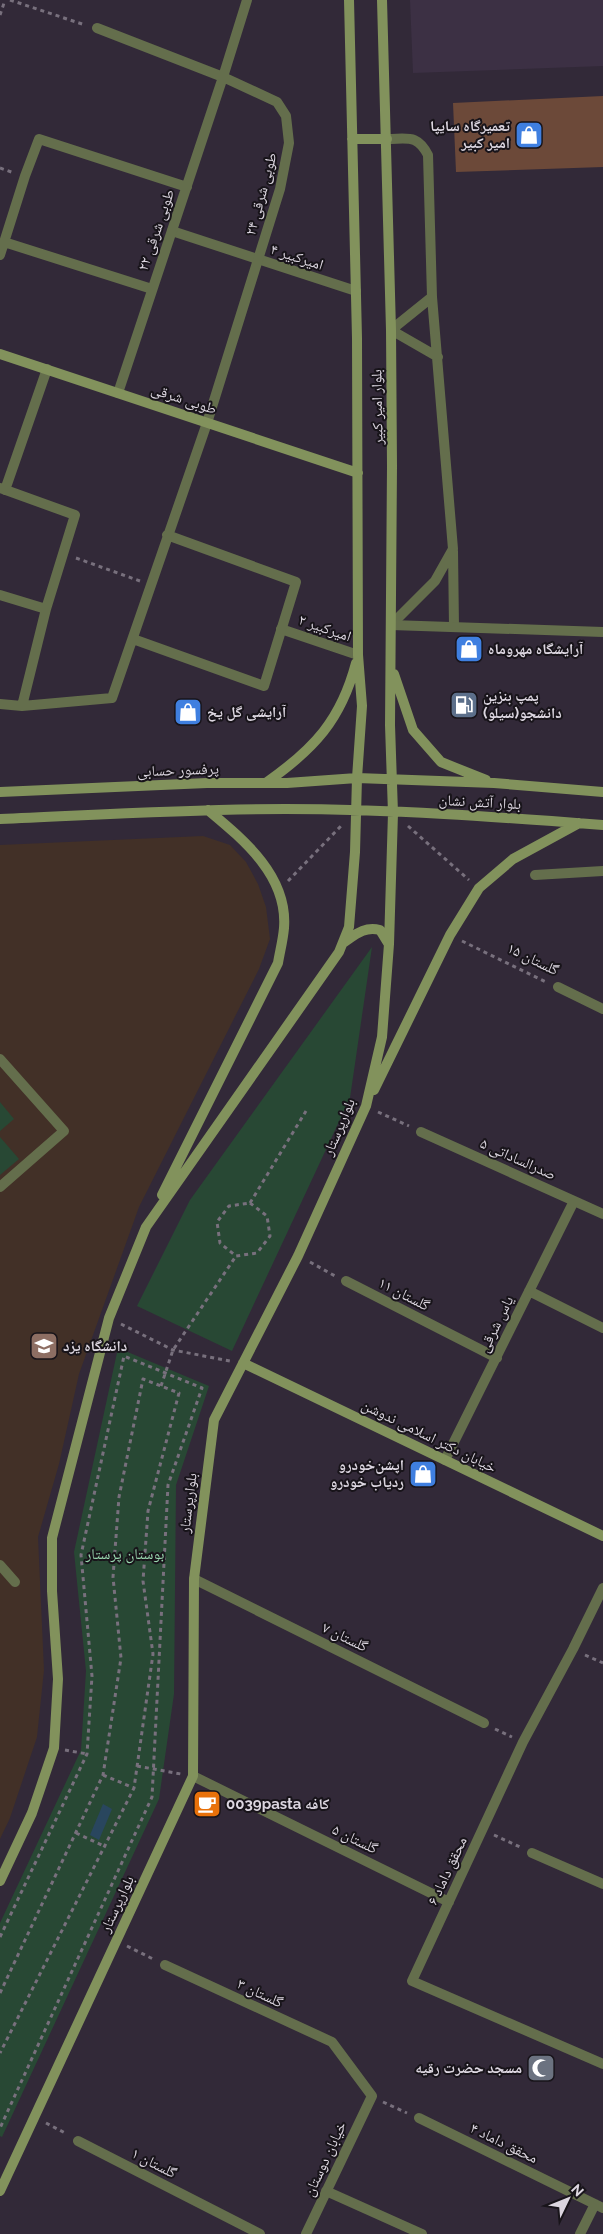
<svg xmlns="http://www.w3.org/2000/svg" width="603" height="2234" font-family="Raleway,'Noto Naskh Arabic',sans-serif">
<rect width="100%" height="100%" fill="#322938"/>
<path fill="#3c3044" d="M 410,0 L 603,0 L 603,66 L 413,73 Z"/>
<path fill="#423027" d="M 203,836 L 230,845 L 246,862 L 258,884 L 266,907 L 270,939 L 259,969 L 139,1207 L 79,1374 L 59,1464 L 38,1537 L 44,1670 L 37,1737 L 10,1818 L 0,1839 L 0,845 Z"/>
<path fill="#284834" d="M 372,947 L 350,1098 L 232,1351 L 137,1306 L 190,1200 Z
M 0,1102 L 14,1119 L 0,1131 Z
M 0,1137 L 19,1159 L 0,1175 Z
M 118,1348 L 209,1386 L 176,1485 L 174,1694 L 159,1799 L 2,2137 L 0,2136 L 0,1923 L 81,1750 L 86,1671 L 74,1552 Z"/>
<path fill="#29465e" d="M 103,1804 L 112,1809 L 99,1840 L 90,1835 Z"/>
<path fill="#6c4939" d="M 603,96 L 603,167 L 456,172 L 453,103 Z"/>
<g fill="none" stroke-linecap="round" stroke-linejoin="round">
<path stroke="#78707d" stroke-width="3" stroke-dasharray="4 4" stroke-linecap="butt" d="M 10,0 L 85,25
M 0,15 L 5,0
M 0,168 L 14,173
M 76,558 L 140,581
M 408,826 L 469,880
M 288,881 L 341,826
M 462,941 L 546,982
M 378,1112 L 409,1126
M 250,1203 L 267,1216 L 270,1236 L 257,1253 L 236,1256 L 220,1243 L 217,1222 L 229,1206 Z
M 250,1203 L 306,1111
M 310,1262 L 335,1276
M 121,1324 L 173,1350 L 230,1361
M 161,1386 L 173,1350 L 236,1256
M 585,1655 L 603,1663
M 495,1729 L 512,1737
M 65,1750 L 87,1754
M 137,1766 L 181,1774
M 103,1775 L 134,1788
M 76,1833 L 106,1847
M 494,1835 L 520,1847
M 0,1937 L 87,1754 L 92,1676 L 81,1555 L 124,1356 L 202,1388 L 168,1485 L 152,1797 L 0,2128
M 127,1946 L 155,1960
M 0,1993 L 103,1775 L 121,1658 L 113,1577 L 119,1497 L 143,1379 L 179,1393 L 148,1511 L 143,1581 L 153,1654 L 134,1788 L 0,2053
M 383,2102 L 407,2113
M 46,2123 L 67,2134"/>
<path stroke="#646e4c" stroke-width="10" d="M 387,139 C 408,139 417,134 428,155 L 432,297 L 391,330 L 438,357
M 172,231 L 356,291
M 453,551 L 454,627
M 391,625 L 435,581 L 453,549 L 432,297
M 281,629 L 358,655
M 0,1059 L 64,1131 L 0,1187
M 0,1565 L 15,1582"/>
<path stroke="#646e4c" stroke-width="10" d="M 4,242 L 152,289
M 0,255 L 25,176 L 39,139 L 187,187
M 118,393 L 223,77 L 247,0
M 0,488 L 75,515 L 46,609 L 0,595
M 5,490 L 47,369
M 391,625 L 603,632
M 133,639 L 264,686 L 296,582 L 167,535
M 0,704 L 22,706 L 112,698 L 207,423 L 280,189 L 289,143 L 286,116 L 277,102 L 223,77 L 97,28
M 22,706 L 46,609
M 535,875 L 603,871
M 558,987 L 603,1009
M 421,1132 L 603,1214
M 346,1281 L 497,1358
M 529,1291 L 603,1328
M 445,1460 L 574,1201
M 194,1579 L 484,1723
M 603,1588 L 573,1649 L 523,1742 L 412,1981 L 603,2064
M 193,1776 L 449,1902
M 532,1853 L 603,1884
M 165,1965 L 332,2042 L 372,2096 L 306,2234
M 419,2118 L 603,2208
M 78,2141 L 260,2234
M 326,2191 L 422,2234
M 580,2234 L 595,2204"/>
<path stroke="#82925c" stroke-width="10" d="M 352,139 L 387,139
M 0,354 L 358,473
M 394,674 L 413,730 L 441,762 L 486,780
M 267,782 C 314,749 341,720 356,663
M 0,792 L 207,783 L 287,783 L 357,778 L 494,783 L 603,792
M 0,819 C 95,815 190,809 285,809 C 391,809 497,817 603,825
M 343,943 C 355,935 364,926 380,930 L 388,943
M 374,1090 L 450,935 L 479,888 L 513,859 L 579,823
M 162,1195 L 278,963 C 280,951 283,940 284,928 C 288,876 244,840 208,810
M 243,1363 L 603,1536
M 0,1881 L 32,1813 L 54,1748 L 58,1679 L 52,1591 L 52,1538 L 109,1318 L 146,1227 L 339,952 L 349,927 L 355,852 L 357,778 L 362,706 L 358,655 L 357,338 L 349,0
M 0,2191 L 193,1776 L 194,1579 L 214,1420 L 298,1256 L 366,1106 L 382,1037 L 389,944 L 393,813 L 390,725 L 392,466 L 391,330 L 382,0"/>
</g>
<defs>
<symbol id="shop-square" viewBox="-11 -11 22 22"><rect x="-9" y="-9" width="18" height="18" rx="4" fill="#3f7fe0" stroke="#18141a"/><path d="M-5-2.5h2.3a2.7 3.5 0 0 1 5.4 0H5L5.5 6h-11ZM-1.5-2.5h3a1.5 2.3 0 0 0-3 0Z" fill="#fff"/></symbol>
<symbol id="fuel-square" viewBox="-11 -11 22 22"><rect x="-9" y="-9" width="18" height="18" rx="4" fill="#5c6f8a" stroke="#18141a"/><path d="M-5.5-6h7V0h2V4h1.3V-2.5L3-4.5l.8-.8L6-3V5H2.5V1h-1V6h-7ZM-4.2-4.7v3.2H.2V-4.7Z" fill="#fff"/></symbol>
<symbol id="university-square" viewBox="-11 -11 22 22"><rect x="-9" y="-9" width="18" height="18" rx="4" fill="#8d6e63" stroke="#18141a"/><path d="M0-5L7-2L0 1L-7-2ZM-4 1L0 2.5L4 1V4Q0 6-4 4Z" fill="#fff"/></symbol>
<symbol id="cafe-square" viewBox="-11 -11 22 22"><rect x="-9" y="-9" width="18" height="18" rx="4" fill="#e8710a" stroke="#18141a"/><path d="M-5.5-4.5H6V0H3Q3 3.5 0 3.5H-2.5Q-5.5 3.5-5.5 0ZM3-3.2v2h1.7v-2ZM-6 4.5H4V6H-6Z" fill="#fff"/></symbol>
<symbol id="mosque-square" viewBox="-11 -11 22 22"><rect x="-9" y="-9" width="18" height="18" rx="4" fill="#6b7280" stroke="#18141a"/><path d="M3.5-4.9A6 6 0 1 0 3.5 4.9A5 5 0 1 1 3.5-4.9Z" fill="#fff"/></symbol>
</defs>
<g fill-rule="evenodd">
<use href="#shop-square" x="513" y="119" width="32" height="32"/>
<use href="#shop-square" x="453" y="633" width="32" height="32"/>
<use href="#fuel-square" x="448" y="689" width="32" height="32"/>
<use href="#shop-square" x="172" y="696" width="32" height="32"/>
<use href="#university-square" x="28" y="1330" width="32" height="32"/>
<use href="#shop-square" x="407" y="1458" width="32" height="32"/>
<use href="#cafe-square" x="191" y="1788" width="32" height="32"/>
<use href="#mosque-square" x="525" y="2052" width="32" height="32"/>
</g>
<g text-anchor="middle" stroke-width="4" stroke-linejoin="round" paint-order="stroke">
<g font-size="15" font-weight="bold" fill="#dcd6e0" stroke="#18141a" text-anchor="start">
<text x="510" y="131" text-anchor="end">تعمیرگاه سایپا<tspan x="510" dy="17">امیر کبیر</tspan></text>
<text x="488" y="654">آرایشگاه مهروماه</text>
<text x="483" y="701">پمپ بنزین<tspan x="483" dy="17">دانشجو(سیلو)</tspan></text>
<text x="207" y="717">آرایشی گل یخ</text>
<text x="63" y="1351">دانشگاه یزد</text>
<text x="404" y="1470" text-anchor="end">اپشن‌خودرو<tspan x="404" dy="17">ردیاب خودرو</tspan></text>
<text x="226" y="1809">0039pasta کافه</text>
<text x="522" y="2073" text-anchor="end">مسجد حضرت رقیه</text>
</g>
<g font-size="15" fill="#dcd6e0" stroke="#18141a">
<text transform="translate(261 194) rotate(-75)" y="5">طوبی شرقی ۲۴</text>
<text transform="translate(156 230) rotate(-71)" y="5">طوبی شرقی ۲۲</text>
<text transform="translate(297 257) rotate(18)" y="5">امیرکبیر ۴</text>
<text transform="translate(184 399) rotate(18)" y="5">طوبی شرقی</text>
<text transform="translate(377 407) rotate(-91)" y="5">بلوار امیر کبیر</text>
<text transform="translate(325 628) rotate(19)" y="5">امیرکبیر ۲</text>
<text transform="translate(178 770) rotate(-2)" y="5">پرفسور حسابی</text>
<text transform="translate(480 802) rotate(3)" y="5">بلوار آتش نشان</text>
<text transform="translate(533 959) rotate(26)" y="5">گلستان ۱۵</text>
<text transform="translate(339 1127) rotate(-67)" y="5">بلوارپرستار</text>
<text transform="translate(518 1159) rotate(24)" y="5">صدرالساداتی ۵</text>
<text transform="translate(404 1294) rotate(27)" y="5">گلستان ۱۱</text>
<text transform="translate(496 1324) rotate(-64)" y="5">یاس شرقی</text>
<text transform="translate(429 1436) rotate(26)" y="5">خيابان دکتر اسلامی ندوشن</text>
<text transform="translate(188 1503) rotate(-83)" y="5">بلوارپرستار</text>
<text transform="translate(345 1637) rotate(26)" y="5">گلستان ۷</text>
<text transform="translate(355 1839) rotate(26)" y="5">گلستان ۵</text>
<text transform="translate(447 1871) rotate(-65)" y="5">محقق داماد ۶</text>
<text transform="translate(117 1904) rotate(-65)" y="5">بلوارپرستار</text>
<text transform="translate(260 1993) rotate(25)" y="5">گلستان ۳</text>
<text transform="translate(504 2143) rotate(26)" y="5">محقق داماد ۴</text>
<text transform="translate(325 2159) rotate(-65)" y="5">خیابان دوستان</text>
<text transform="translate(154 2163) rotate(27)" y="5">گلستان ۱</text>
</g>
<g font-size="15" fill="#9ad8b0" stroke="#18141a">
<text x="125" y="1559">بوستان پرستار</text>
</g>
</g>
<g transform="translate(568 2199) rotate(47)" stroke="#18141a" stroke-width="4" paint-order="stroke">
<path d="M0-4L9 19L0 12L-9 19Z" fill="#dcd6e0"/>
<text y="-8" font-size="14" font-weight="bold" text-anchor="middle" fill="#dcd6e0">N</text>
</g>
</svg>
